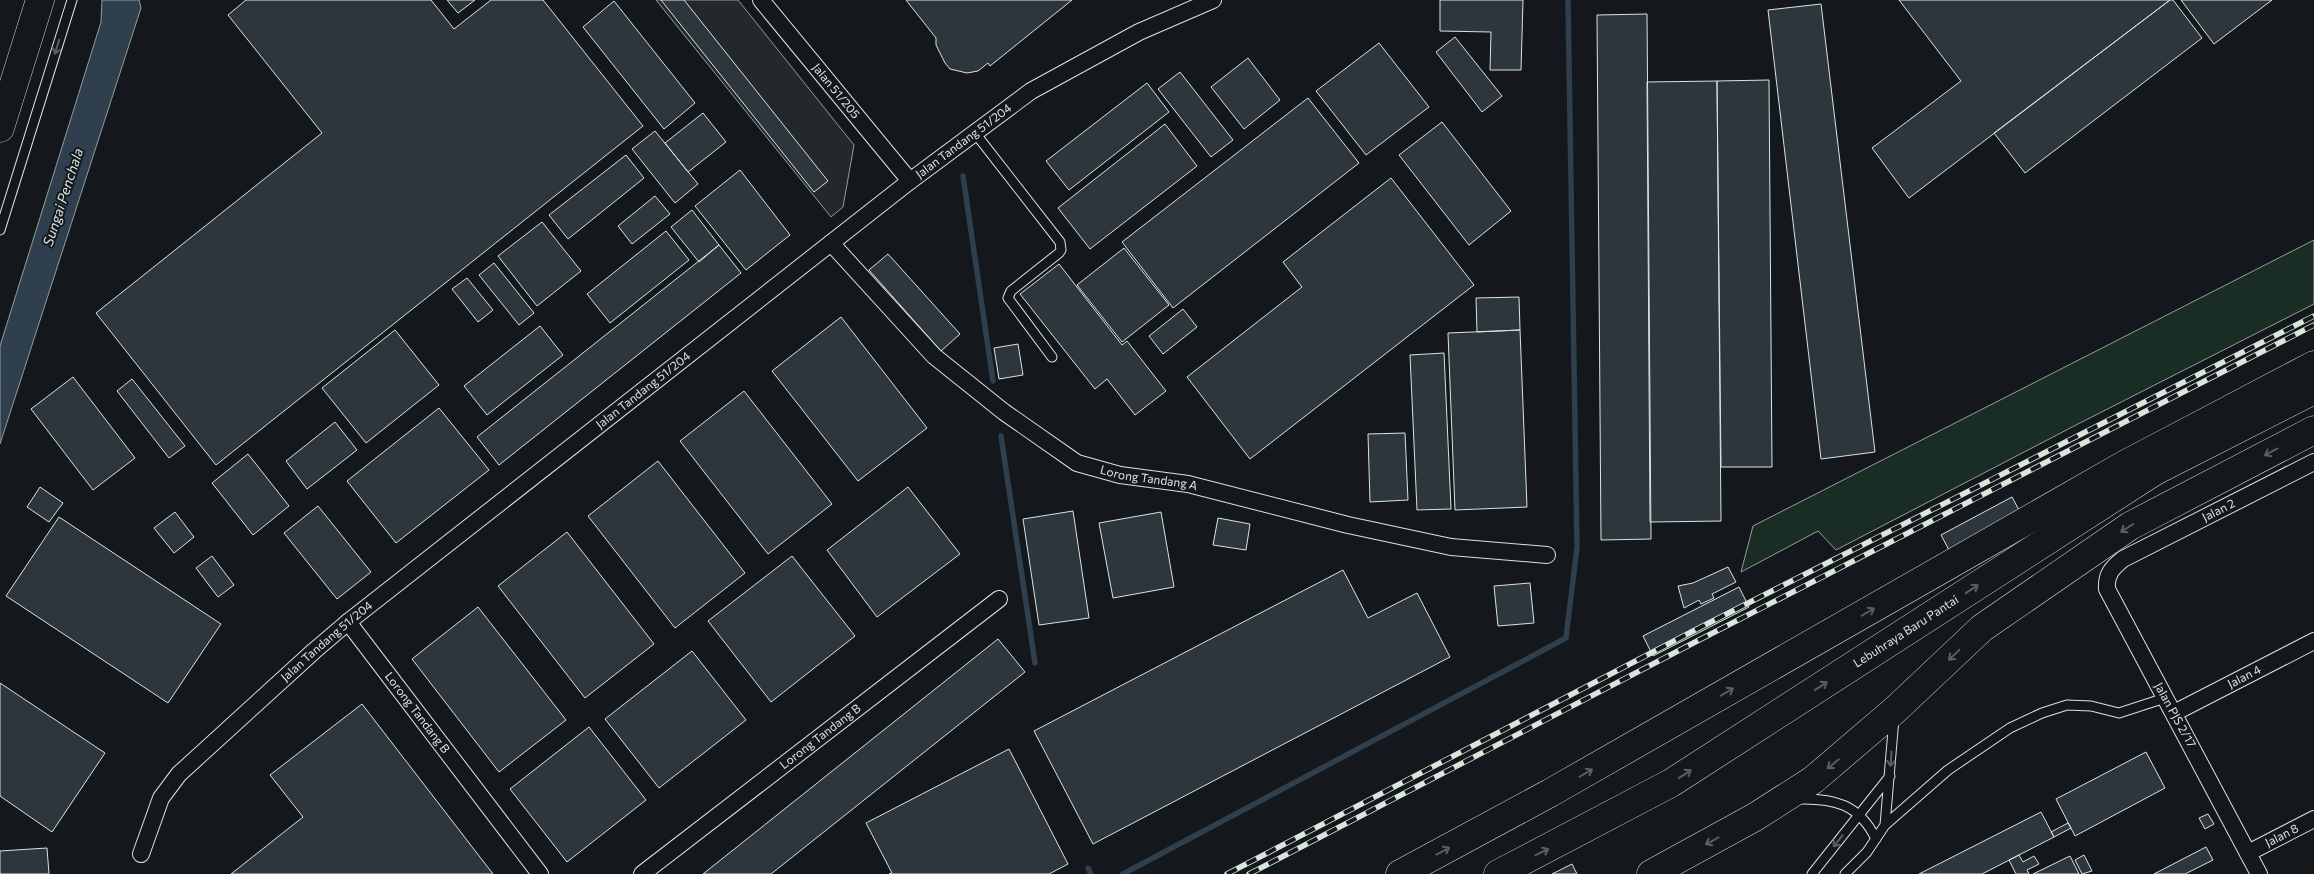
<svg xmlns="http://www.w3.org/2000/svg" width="2314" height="874" font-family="Commissioner,sans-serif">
<rect width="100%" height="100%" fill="#14181c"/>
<path fill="#1a2d24" stroke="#939e99" d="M 2314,240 L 2314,304 L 2076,425 L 1836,550 L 1818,531 L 1741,572 L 1753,526 Z"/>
<path fill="#24282b" stroke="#939e99" d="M 656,0 L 738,0 L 854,145 L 843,207 L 831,217 Z"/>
<path fill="#2f3f4d" stroke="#939e99" d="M 102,0 L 139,0 L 141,8 L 0,444 L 0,346 L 101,22 Z"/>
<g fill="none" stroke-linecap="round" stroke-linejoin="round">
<path stroke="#2f3f4d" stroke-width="5.5" d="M 963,176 L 993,381
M 1001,436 L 1035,663
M 1088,868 L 1091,874
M 1123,874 L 1566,638 L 1577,547 L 1568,0"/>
</g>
<path fill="#2c363c" stroke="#d8e6dc" d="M 246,0 L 431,0 L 454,29 L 491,0 L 543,0 L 643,126 L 216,465 L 96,313 L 322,133 L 228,15 Z
M 447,0 L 475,0 L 458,13 Z
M 661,0 L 684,0 L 828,181 L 814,192 Z
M 906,0 L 1072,0 L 990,66 L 988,63 L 978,71 L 967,73 L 950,69 L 945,63 L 936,45 L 936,38 Z
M 1440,0 L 1523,0 L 1521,70 L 1490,70 L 1491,32 L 1440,31 Z
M 1899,0 L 2170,0 L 1909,198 L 1872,148 L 1961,81 Z
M 2170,0 L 2173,0 L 2202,38 L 2025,173 L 1994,133 Z
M 2181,0 L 2272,0 L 2214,44 Z
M 614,1 L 695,103 L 664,129 L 583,27 Z
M 1821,4 L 1875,452 L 1821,459 L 1768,10 Z
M 1647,14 L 1651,539 L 1601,540 L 1597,15 Z
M 1455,37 L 1502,96 L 1482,112 L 1436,52 Z
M 1379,43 L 1429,107 L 1366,155 L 1316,91 Z
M 1248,58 L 1280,100 L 1244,129 L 1211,87 Z
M 1180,72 L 1233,140 L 1211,157 L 1158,89 Z
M 1769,80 L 1772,467 L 1721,467 L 1717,81 Z
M 1717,81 L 1721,521 L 1650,522 L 1647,82 Z
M 1147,83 L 1169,112 L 1069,190 L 1046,161 Z
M 1308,98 L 1359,163 L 1173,308 L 1122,242 Z
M 703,113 L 726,142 L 688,172 L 665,143 Z
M 1442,122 L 1511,211 L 1469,245 L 1399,155 Z
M 1165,124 L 1197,166 L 1090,249 L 1058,208 Z
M 655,131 L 698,184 L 675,203 L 632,149 Z
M 626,155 L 644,178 L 568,239 L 549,215 Z
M 740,170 L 790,235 L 746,270 L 695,206 Z
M 1391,178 L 1474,285 L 1250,459 L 1187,377 L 1302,287 L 1283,262 Z
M 655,196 L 670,214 L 632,244 L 618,226 Z
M 692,210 L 719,245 L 699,262 L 671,227 Z
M 542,222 L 581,271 L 537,306 L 498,256 Z
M 666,231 L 689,260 L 610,323 L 587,294 Z
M 719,245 L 741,273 L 499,465 L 477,437 Z
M 1124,248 L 1169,305 L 1122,342 L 1077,285 Z
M 888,254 L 960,334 L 941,351 L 869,270 Z
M 494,263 L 534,313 L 519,325 L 479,275 Z
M 1059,264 L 1122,345 L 1127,341 L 1166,391 L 1135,415 L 1107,379 L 1095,389 L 1020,294 Z
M 467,278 L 493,310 L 478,322 L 452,289 Z
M 1519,297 L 1520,330 L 1477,332 L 1476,298 Z
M 1183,309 L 1197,327 L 1163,354 L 1149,336 Z
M 841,317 L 927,428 L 858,481 L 772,371 Z
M 540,326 L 563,355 L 487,415 L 464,386 Z
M 395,330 L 439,385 L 366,443 L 322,388 Z
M 1520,330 L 1527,507 L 1455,510 L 1448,333 Z
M 1018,344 L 1023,375 L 999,379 L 994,348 Z
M 1444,353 L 1451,509 L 1417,510 L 1410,355 Z
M 73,377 L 135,458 L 93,490 L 31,409 Z
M 132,379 L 185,446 L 169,458 L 117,391 Z
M 744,391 L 832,504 L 768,554 L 680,441 Z
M 439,408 L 489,470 L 396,543 L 347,481 Z
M 335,422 L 357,450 L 307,489 L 286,461 Z
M 1405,433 L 1408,500 L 1370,502 L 1368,434 Z
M 248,454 L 289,506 L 253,535 L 212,483 Z
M 658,461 L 745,573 L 675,628 L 588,516 Z
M 40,487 L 63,503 L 49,522 L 27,507 Z
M 908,487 L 960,554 L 877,617 L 827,550 Z
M 2012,497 L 2020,512 L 1949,550 L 1941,535 Z
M 318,506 L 371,572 L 337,599 L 284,533 Z
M 1073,511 L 1089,618 L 1039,625 L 1023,519 Z
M 175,512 L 194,537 L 174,553 L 154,528 Z
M 1161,512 L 1174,587 L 1113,598 L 1099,523 Z
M 59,517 L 221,624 L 168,703 L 6,596 Z
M 1218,518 L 1250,524 L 1246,550 L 1213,545 Z
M 567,532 L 654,644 L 585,698 L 498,586 Z
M 212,556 L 234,585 L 218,597 L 196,568 Z
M 792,556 L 855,636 L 771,702 L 708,621 Z
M 1728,567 L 1736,582 L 1712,594 L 1714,598 L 1701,604 L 1699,600 L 1684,608 L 1678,586 L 1693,583 Z
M 1343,570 L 1368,618 L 1417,593 L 1450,657 L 1093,844 L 1034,731 Z
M 1530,583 L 1534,623 L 1498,626 L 1494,586 Z
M 1739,587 L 1749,607 L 1653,656 L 1643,636 Z
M 478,607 L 566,720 L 499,772 L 412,659 Z
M 998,639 L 1025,672 L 771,874 L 703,874 Z
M 692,651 L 746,720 L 659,788 L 605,719 Z
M 0,683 L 105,753 L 52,832 L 0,796 Z
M 362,704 L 493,874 L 231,874 L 303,817 L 270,775 Z
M 589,727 L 646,800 L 567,862 L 510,789 Z
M 1009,749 L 1068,864 L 1049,874 L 889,874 L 892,873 L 866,823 Z
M 2146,752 L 2165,788 L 2075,836 L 2056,799 Z
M 2041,812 L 2054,837 L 2019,855 L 1982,874 L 1919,874 Z
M 2208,814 L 2214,824 L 2205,829 L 2199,818 Z
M 2068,823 L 2071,828 L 2054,837 L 2051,832 Z
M 2206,847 L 2213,860 L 2185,874 L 2154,874 Z
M 47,848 L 49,874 L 0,874 L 0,851 Z
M 2019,855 L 2023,862 L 2034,856 L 2039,864 L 2027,870 L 2029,874 L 2016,874 L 2009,860 Z
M 2084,855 L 2092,871 L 2082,874 L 2075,860 Z
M 2070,856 L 2079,874 L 2033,874 Z
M 1572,864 L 1577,874 L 1552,874 Z"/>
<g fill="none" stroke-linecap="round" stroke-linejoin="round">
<defs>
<path id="lane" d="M 975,133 L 1060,242 L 1061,250 L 1059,253 L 1011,291 L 1008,298 L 1052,357
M 0,230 L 72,0
M 1798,799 C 1834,798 1859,804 1876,839
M 1885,825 L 1894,718
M 1812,874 L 1890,776
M 1845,874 L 1867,852 L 1885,825 L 1948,770 L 2010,728 L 2042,713 L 2067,705 L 2091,706 L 2119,713 L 2165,698"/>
<g id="street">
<path id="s1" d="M 761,0 L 910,181"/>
<path id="s2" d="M 831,243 L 934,356 L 1004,412 L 1077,463 L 1120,475 L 1188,484 L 1348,525 L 1451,547 L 1547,555"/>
<path id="s3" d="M 348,622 L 540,874"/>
<path id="s4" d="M 2174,713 L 2314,641"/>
<path id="s5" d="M 2248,853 L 2314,819"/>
<path id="s6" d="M 141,854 L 161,798 L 179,774 L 314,651 L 348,622 L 910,181 L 1031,91 L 1139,32 L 1213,0"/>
<path id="s7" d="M 642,874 L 999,599"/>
<path id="s8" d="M 2259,874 L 2107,589 C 2106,574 2112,568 2123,559 L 2314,462"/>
</g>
<g id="highway">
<path d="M 0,128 L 40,0"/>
<path d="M 1400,874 L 1550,793 L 2124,465 L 2314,365"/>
<path id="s9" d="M 1498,874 L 1671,783 L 2155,471 L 2314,390"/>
<path d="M 1651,874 L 1755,817 L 1813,780 L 1895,710 L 1982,628 L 2130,526 L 2314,430"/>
</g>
</defs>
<use href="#lane" stroke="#d8e6dc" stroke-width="11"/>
<use href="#street" stroke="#d8e6dc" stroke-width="18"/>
<use href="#highway" stroke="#d8e6dc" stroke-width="29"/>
<use href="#lane" stroke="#14181c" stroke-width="9"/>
<use href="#street" stroke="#14181c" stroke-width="16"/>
<use href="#highway" stroke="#14181c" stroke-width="28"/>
<defs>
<path id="rail" d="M 1227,874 L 1697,629 L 2314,316
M 1249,874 L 1701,639 L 2314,325"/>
</defs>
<use href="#rail" stroke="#d8e6dc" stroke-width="5.5"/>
<use href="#rail" stroke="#14181c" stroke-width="4" stroke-dasharray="11" stroke-linecap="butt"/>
</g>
<defs><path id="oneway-shaft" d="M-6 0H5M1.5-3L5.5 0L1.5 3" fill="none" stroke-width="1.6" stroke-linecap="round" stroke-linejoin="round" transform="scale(1.25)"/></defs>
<g stroke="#59605f">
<use href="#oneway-shaft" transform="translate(57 47) rotate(107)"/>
<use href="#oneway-shaft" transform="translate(2271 452) rotate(152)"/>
<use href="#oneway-shaft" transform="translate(2127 528) rotate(148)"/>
<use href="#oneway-shaft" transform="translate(1972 589) rotate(-33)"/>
<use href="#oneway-shaft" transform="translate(1868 612) rotate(-30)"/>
<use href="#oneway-shaft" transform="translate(1954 655) rotate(137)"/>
<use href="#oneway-shaft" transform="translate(1821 686) rotate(-33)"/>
<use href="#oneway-shaft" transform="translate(1727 692) rotate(-30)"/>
<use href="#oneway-shaft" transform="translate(1891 759) rotate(94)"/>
<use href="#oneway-shaft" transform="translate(1833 764) rotate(141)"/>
<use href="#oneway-shaft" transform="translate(1586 773) rotate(-30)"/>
<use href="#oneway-shaft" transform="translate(1685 774) rotate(-33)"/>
<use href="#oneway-shaft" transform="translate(1712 841) rotate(151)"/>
<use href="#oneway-shaft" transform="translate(1838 841) rotate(129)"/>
<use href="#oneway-shaft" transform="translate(1443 851) rotate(-28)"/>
<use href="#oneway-shaft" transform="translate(1542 852) rotate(-26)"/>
</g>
<g text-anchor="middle" stroke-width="4" stroke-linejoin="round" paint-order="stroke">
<g font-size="12" fill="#d8e6dc" stroke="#14181c">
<text dy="4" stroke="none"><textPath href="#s1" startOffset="118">Jalan 51/205</textPath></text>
<text dy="4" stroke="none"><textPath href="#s6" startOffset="1098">Jalan Tandang 51/204</textPath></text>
<text dy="4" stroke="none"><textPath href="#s6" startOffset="692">Jalan Tandang 51/204</textPath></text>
<text dy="4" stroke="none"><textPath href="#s2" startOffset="405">Lorong Tandang A</textPath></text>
<text dy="4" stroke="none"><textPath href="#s8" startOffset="466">Jalan 2</textPath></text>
<text dy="4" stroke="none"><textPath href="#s9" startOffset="475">Lebuhraya Baru Pantai</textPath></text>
<text dy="4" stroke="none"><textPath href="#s6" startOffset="288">Jalan Tandang 51/204</textPath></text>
<text dy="4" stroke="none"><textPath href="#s4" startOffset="79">Jalan 4</textPath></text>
<text dy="4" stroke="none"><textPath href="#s3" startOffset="114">Lorong Tandang B</textPath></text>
<text transform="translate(2175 715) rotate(61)" y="4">Jalan PJS 2/17</text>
<text dy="4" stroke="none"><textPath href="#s7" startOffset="225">Lorong Tandang B</textPath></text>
<text dy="4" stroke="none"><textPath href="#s5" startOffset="38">Jalan 8</textPath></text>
</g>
<g font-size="14" font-style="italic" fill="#d8e6dc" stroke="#14181c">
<text transform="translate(63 197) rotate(-72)" y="5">Sungai Penchala</text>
</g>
</g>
</svg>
